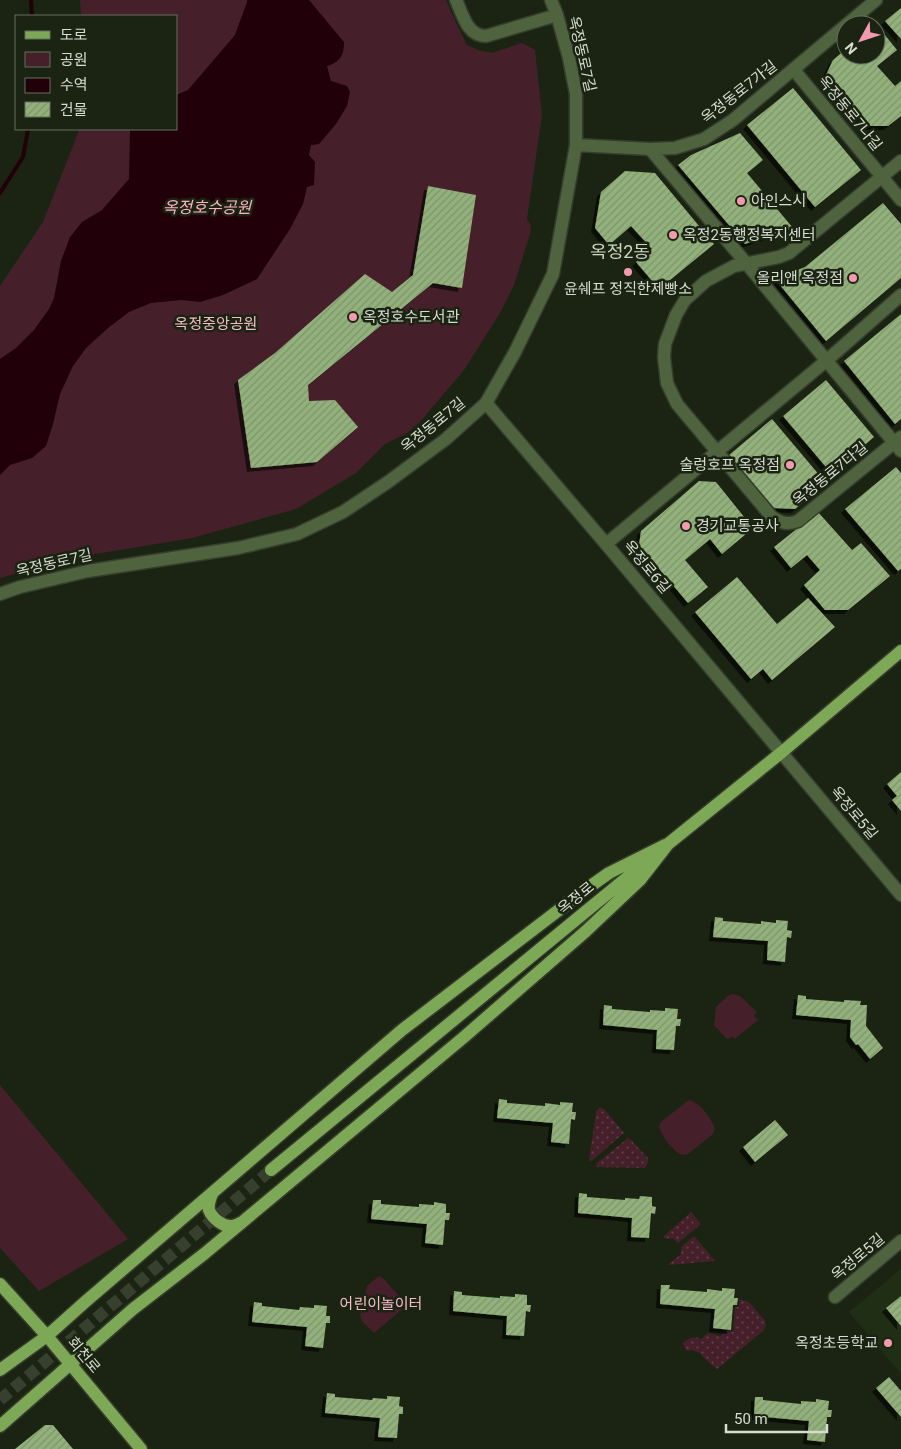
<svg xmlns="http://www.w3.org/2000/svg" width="901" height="1449" font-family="Roboto,'Noto Sans KR',sans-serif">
<defs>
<pattern id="grass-dots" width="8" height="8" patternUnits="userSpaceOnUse" patternTransform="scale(1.25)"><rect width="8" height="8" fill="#45202a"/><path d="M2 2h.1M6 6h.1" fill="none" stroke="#5f4048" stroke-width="1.8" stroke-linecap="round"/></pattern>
<pattern id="building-hatch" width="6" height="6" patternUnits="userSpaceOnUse" patternTransform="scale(1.25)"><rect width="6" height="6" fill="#93b17b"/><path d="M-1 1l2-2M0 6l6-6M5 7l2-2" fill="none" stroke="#7e956c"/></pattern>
<filter id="shadow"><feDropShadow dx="-4" dy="4" stdDeviation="0" flood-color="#0009"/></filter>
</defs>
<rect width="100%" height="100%" fill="#1b2412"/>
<path fill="#212e16" d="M 901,1269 L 901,1374 L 849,1312 Z"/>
<path fill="url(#grass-dots)" d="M 600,1107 L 605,1110 L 624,1133 L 590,1162 L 589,1160 L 596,1112 Z
M 628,1138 L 631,1140 L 648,1158 L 648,1163 L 645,1168 L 597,1167 L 596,1165 L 597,1163 Z
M 691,1212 L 701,1224 L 678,1243 L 674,1239 L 664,1238 L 664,1236 Z
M 694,1236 L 715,1261 L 668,1265 L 681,1254 L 681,1247 Z
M 739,1299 L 749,1302 L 765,1321 L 766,1325 L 764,1330 L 717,1369 L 705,1359 L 700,1353 L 692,1350 L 687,1351 L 685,1349 L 683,1343 C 688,1338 694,1336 701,1339 L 708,1333 L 720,1336 L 726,1331 L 733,1332 L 735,1307 L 739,1307 Z"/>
<path fill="#45202a" d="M 80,0 L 446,0 L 458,27 L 467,45 L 478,50 L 492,53 L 522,43 L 535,50 L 542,115 L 527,219 L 531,226 L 530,234 L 514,285 L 500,313 L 464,370 L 420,422 L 407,433 L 385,444 L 356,473 L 296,509 L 192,538 L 71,558 L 0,578 L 0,286 L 43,222 L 78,133 L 79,129 L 176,129 L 176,16 L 81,16 Z
M 733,994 L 740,996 L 757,1012 L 754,1016 L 758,1020 L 735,1039 L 733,1037 L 727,1039 L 714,1025 L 716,1007 L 729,995 Z
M 0,1085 L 128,1239 L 39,1291 L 0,1248 Z
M 689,1100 C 700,1102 711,1118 715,1129 L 713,1134 L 688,1154 L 682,1155 C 673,1151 661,1136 659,1126 L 662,1121 Z
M 379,1276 L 384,1279 L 404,1302 L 405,1306 L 399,1312 L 374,1333 L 362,1321 L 360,1316 L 367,1286 Z"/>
<path fill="#210009" d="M 247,0 L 309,0 L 344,42 C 344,56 340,62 327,66 L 331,81 L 347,86 L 350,92 L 347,106 L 336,124 L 319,144 L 311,145 L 309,155 L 315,162 L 314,185 L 307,187 L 303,204 L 290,229 L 257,279 L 223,295 L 200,302 L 181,300 L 151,303 L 129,312 L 108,328 L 86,348 L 73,366 L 60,394 L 53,424 L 46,446 L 32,458 L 10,465 L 0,475 L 0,359 L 16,348 L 34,330 L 49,309 L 54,298 L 61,261 L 70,237 L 82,222 L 102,210 L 129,179 L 130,129 L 176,129 L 176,95 L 188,90 L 235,35 L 247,2 Z"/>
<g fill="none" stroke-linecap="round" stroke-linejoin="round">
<path stroke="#210009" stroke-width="4" d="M 31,0 L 32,16
M 0,193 L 23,157 L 28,129"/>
</g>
<path fill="url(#building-hatch)" filter="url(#shadow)" d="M 901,8 L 901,39 L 885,21 Z
M 876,24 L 897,50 L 877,66 L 895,86 L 901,81 L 901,116 L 888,126 L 869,126 L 826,75 L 833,60 L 846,49 L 846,55 L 876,55 Z
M 793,88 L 861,170 L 815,207 L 747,125 Z
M 740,133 L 763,160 L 747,173 L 793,228 L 745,244 L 678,165 L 691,155 Z
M 625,171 L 655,173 L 714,244 L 659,289 L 636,262 L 652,249 L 631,226 L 609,245 L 595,228 L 601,192 Z
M 428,186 L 476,195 L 462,288 L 433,283 L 308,385 L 309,401 L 335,400 L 358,427 L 317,462 L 251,468 L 238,380 L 275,353 L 365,274 L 392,292 L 413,275 Z
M 883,203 L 901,224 L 901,278 L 826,341 L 775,279 L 805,267 Z
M 901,314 L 901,419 L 895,424 L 844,361 Z
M 826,380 L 874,437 L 831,473 L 783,416 Z
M 772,419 L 826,483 L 795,509 L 774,508 L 729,455 Z
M 896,467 L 901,473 L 901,569 L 898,571 L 845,509 Z
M 699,481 L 716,482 L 753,528 L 722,554 L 710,539 L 685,560 L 708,587 L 688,603 L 639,545 L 641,531 Z
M 818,512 L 852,550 L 861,543 L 890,576 L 848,610 L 825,610 L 804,585 L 820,570 L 807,555 L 791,568 L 774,547 Z
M 737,577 L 777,624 L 808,598 L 835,627 L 772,680 L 763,669 L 751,679 L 695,612 Z
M 901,772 L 901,811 L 892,800 L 897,796 L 887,784 Z
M 715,917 L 723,918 L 723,921 L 761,924 L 761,921 L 776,923 L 776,920 L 788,921 L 787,930 L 792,931 L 791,938 L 787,937 L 785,962 L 767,960 L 768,941 L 713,937 Z
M 798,995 L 806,996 L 806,999 L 844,1002 L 844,1000 L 861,1001 L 860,1005 L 867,1005 L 866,1026 L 883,1048 L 870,1059 L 858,1044 L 856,1045 L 850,1037 L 851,1020 L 796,1015 Z
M 604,1005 L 612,1006 L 612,1009 L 650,1012 L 650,1010 L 665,1011 L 665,1008 L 678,1009 L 677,1019 L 681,1019 L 680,1026 L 676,1026 L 674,1050 L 656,1049 L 657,1030 L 603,1025 Z
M 499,1099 L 507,1100 L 507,1103 L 545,1106 L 545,1103 L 560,1105 L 560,1102 L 573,1103 L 572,1112 L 576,1112 L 575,1120 L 571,1119 L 569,1144 L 551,1142 L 553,1123 L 497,1118 Z
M 775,1120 L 788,1135 L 755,1162 L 743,1147 Z
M 579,1193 L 587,1194 L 587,1197 L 625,1200 L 625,1198 L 639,1199 L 640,1196 L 652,1197 L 652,1206 L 656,1207 L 655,1214 L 651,1213 L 649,1238 L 631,1237 L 632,1218 L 578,1213 Z
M 373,1200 L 381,1200 L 381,1204 L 419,1207 L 419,1204 L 434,1205 L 434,1202 L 446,1204 L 446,1213 L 450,1213 L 449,1220 L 445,1220 L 443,1245 L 425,1243 L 427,1224 L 371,1219 Z
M 661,1285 L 670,1285 L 669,1289 L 707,1292 L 707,1289 L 722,1291 L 722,1288 L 735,1289 L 734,1298 L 738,1298 L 737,1305 L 733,1305 L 731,1330 L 713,1328 L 715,1309 L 660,1304 Z
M 454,1291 L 462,1292 L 462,1295 L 500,1298 L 500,1296 L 515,1297 L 515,1294 L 527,1295 L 527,1305 L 531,1305 L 530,1312 L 526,1311 L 524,1336 L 506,1335 L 507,1316 L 453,1311 Z
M 901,1296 L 901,1326 L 886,1308 Z
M 254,1302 L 262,1303 L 262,1306 L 299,1310 L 300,1307 L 314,1308 L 314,1305 L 327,1306 L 326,1316 L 330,1316 L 330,1323 L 326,1323 L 323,1348 L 305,1346 L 307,1327 L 252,1322 Z
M 889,1377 L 901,1391 L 901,1417 L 876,1388 Z
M 327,1393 L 335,1394 L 335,1397 L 372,1400 L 373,1398 L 387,1399 L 387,1396 L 400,1397 L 399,1406 L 403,1407 L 403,1414 L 399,1414 L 397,1438 L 378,1437 L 380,1418 L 325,1413 Z
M 755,1397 L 763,1397 L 763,1400 L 801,1404 L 801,1401 L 816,1402 L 816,1399 L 829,1401 L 828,1410 L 832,1410 L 831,1417 L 827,1417 L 825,1442 L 807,1440 L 809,1421 L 754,1416 Z
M 45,1425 L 53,1425 L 73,1449 L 15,1449 Z"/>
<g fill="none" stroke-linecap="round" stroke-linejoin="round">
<path stroke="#37402e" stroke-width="12" stroke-dasharray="12 6" stroke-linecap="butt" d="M 0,1400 L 271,1170"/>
<defs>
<path id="minor" d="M 456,0 C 463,15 467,36 486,36 L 557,15
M 846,25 L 876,0
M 794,70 L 901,200
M 576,145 L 650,149 L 675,148 L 704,139 L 733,120 L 846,25
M 650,149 L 746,263 L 901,451
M 901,161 L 789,253 L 779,257 L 734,266 L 706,281 L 685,300 L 676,315 L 665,344 L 664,357 L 667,383 L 677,404 L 772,517 C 781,523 788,525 798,521 L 901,437
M 486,403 L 606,544 L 901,895
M 606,544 L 826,361 L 901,295
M 0,594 L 20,587 L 88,571 L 238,548 L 297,534 L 343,512 L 388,482 L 446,439 L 486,403 L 515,352 L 553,274 L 576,145 L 576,94 L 569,58 L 557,15 L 551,0
M 835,1297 L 901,1241"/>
<path id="major" d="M 271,1170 L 668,844 L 782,752 L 901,651
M 212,1194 C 210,1199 208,1205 209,1210 C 212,1218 223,1227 232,1226 C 234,1226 239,1224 240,1223
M 0,1284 L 47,1336 L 141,1449
M 0,1370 L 47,1336 L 85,1302 L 402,1030 L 585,890 L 609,873 L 665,845
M 0,1426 L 133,1309 L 204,1254 L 464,1037 L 586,931 L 640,880 L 668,844"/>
</defs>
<use href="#minor" stroke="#353e2d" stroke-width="15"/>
<use href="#major" stroke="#353e2d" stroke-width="15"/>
<use href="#minor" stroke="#4f643e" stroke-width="12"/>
<use href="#major" stroke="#7da856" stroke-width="12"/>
</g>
<g fill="#f29aaf" stroke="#1b2412" stroke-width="2">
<circle cx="741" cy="201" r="5"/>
<circle cx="673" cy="235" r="5"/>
<circle cx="628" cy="272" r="5"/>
<circle cx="853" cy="278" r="5"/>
<circle cx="353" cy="317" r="5"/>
<circle cx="790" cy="465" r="5"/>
<circle cx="686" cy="526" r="5"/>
<circle cx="888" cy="1343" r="5"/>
</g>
<g text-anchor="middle" stroke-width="5" stroke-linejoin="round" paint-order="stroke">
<g font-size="15" fill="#d5dcd0" stroke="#1b2412">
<text transform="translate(582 54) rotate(77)" y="5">옥정동로7길</text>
<text transform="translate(739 92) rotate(-38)" y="5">옥정동로7가길</text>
<text transform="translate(850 113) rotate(51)" y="5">옥정동로7나길</text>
<text transform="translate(433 425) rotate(-39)" y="5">옥정동로7길</text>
<text transform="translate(830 474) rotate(-39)" y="5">옥정동로7다길</text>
<text transform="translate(54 563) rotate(-13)" y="5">옥정동로7길</text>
<text transform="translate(647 567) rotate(50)" y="5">옥정로6길</text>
<text transform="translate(854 813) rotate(50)" y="5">옥정로5길</text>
<text transform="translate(576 898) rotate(-39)" y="5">옥정로</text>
<text transform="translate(858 1257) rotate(-40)" y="5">옥정로5길</text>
<text transform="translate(84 1355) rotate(50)" y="5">회천로</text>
</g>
<g font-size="15" fill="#d5dcd0" stroke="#1b2412" text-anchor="start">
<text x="751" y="206">아인스시</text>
<text x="683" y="240">옥정2동행정복지센터</text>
<text x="843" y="283" text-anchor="end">올리앤 옥정점</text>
<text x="628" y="294" text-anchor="middle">윤쉐프 정직한제빵소</text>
<text x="363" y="322">옥정호수도서관</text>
<text x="780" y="470" text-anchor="end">술렁호프 옥정점</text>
<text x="696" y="531">경기교통공사</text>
<text x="878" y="1348" text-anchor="end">옥정초등학교</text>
</g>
<g font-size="15" fill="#f5bcc8" stroke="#1b2412">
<text x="216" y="329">옥정중앙공원</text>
<text x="381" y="1309">어린이놀이터</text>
</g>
<g font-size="16" font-style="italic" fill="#fdb1c3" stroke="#1b2412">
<text x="207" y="213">옥정호수공원</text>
</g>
<g font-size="18" fill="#cbd8c1" stroke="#1b2412">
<text x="620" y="258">옥정2동</text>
</g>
</g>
<rect x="15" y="15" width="162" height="115" fill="#1b2412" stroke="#656e5e"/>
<rect x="25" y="31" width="25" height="8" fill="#7da856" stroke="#656e5e"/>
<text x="60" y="40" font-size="15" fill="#d5dcd0">도로</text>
<rect x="25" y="52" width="25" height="15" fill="#45202a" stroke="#656e5e"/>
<text x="60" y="65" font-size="15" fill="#d5dcd0">공원</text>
<rect x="25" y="78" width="25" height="15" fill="#210009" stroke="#656e5e"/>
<text x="60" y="90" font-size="15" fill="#d5dcd0">수역</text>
<rect x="25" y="102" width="25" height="15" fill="url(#building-hatch)" stroke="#656e5e"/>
<text x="60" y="115" font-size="15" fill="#d5dcd0">건물</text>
<g transform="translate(861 40) rotate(230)"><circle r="24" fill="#1b2412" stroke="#656e5e"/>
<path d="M0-4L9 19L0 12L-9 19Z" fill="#f29aaf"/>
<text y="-8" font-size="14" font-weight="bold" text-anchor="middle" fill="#d5dcd0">N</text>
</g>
<path d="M726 1424v8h101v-8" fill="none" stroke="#d5dcd0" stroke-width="2.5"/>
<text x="734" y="1424" font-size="15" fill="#d5dcd0" stroke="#1b2412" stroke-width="4" paint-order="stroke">50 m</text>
</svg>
